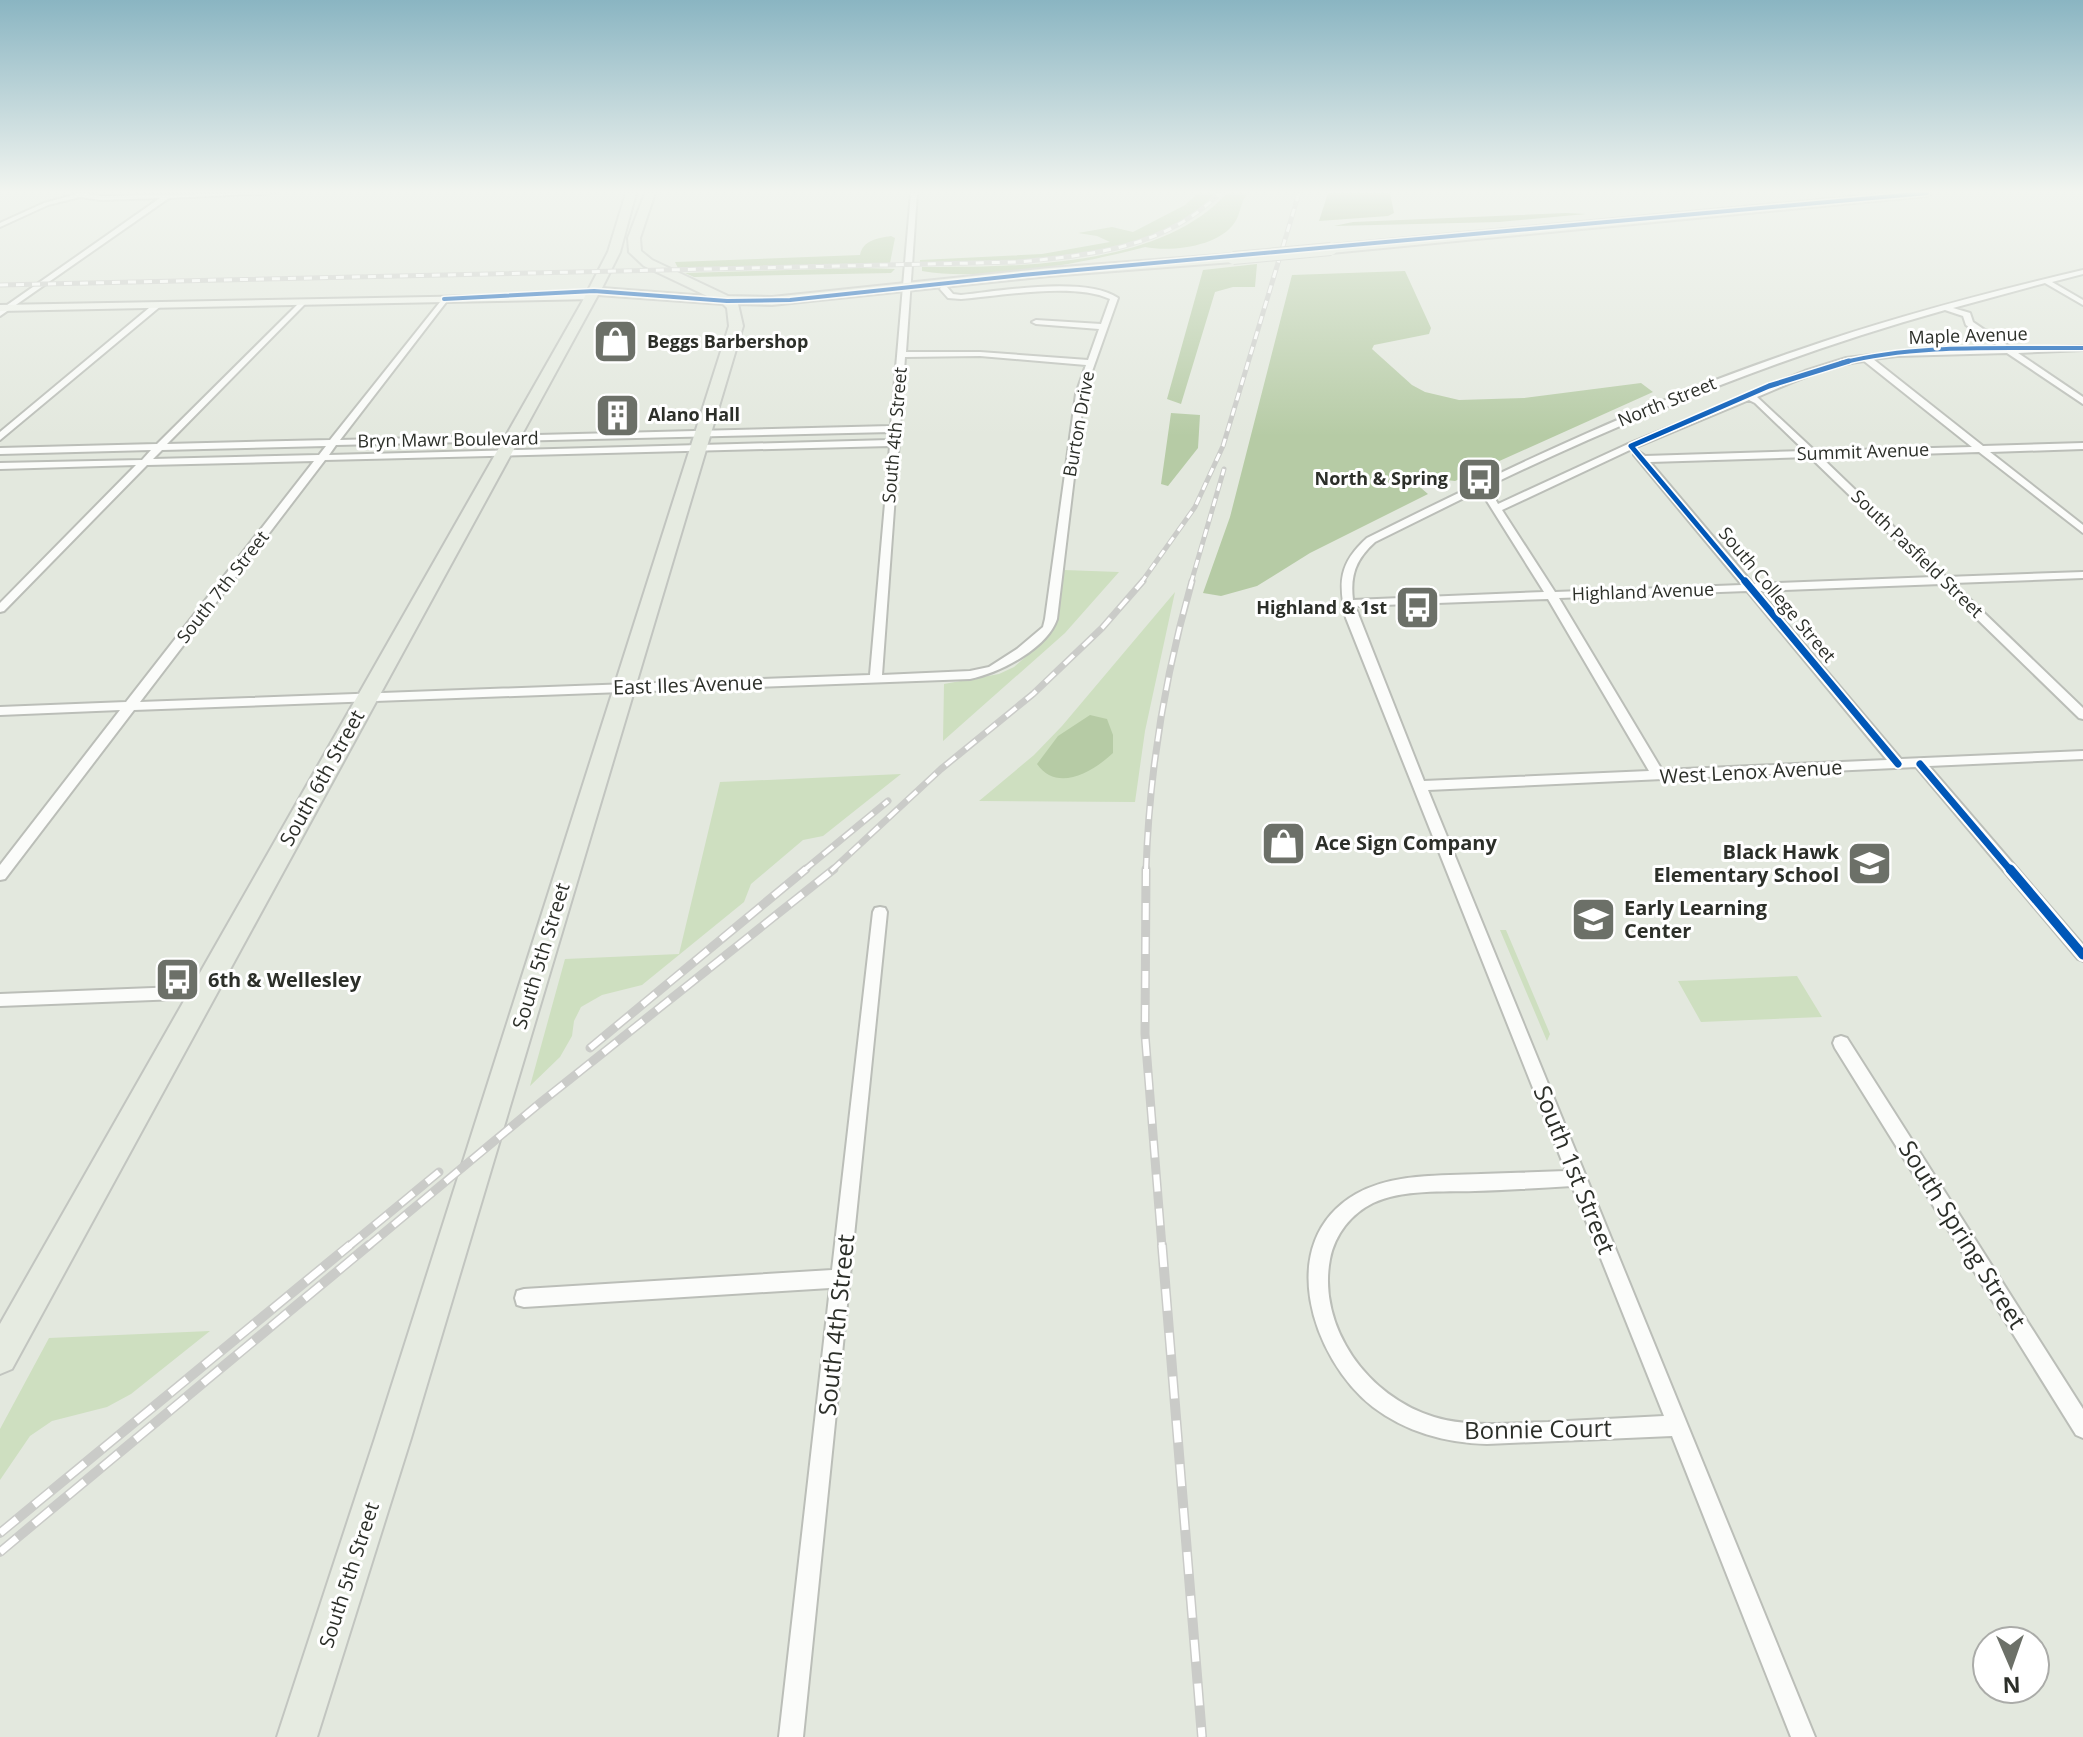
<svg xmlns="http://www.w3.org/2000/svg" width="2083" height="1737" font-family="'Open Sans',sans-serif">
<rect width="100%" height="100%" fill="#e3e8de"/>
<path fill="#cedfc0" d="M 1064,570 L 1119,572 L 1065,633 L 943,741 L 944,684 L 999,674 L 1014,667 L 1049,636 L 1058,619 Z
M 1175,592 L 1145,731 L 1135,802 L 979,801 L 1034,755 L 1062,726 Z
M 901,774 L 823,836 L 803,840 L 751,884 L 744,902 L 642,985 L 602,995 L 581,1007 L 574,1021 L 572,1036 L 560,1057 L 530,1086 L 565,959 L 679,954 L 720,782 Z
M 1500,930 L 1506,930 L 1550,1034 L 1547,1041 Z
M 1797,976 L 1822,1017 L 1701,1022 L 1678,981 Z
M 210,1331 L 131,1394 L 107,1407 L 52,1421 L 30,1436 L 0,1480 L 0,1429 L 49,1338 Z"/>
<path fill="#b6cba5" d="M 1198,193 L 1215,193 C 1152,266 1009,261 920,264 L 920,260 L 1042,254 L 1110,242 L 1097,236 L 1078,233 L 1112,227 L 1133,232 L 1185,205 Z
M 1227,193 L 1248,193 C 1240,202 1241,213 1235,222 C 1219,247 1171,252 1145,247 C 1085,263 984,282 922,271 L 922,267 C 1015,267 1160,268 1227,193 Z
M 891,236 L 895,238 L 890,263 L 678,268 L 675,262 L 860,255 C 863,240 878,238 891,236 Z
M 1257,264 L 1255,287 L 1233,287 L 1215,292 L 1181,404 L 1167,399 L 1203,270 Z
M 861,268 L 895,269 L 891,273 L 694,277 L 685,273 Z
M 1405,271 L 1431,328 L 1429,334 L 1374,345 L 1372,349 L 1412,385 L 1425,392 L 1459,400 L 1524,398 L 1641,383 L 1653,392 L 1455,481 L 1439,479 L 1421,488 L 1428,494 L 1310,553 L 1257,586 L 1221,596 L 1203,593 L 1230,517 L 1292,275 Z
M 1171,413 L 1200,415 L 1198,448 L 1168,486 L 1161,484 Z
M 1090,715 L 1107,719 L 1113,735 L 1113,753 C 1093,772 1057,793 1037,764 L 1058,736 Z"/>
<path fill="#9eb689" d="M 1328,193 L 1390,193 L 1394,213 L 1388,216 L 1319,221 Z
M 1566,213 L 1586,214 L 1499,222 L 1334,226 L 1353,222 Z"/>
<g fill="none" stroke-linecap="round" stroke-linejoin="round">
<defs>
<path id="street" d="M 80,193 L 101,196 L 274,193 L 169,198 L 0,316 L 0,310 L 160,198 L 101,200 L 80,197 L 48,205 L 0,227 L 0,223 L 44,203 Z
M 911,193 L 917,193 L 906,352 L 980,352 L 1088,360 L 1099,329 L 1036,324 L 1032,322 L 1036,320 L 1101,324 L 1110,299 C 1074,282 1001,296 961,299 L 948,298 L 940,289 L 941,287 L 947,287 L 953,294 L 961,295 C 1000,291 1086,276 1118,298 L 1084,394 L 1057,619 C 1047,649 999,673 970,679 L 134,710 L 5,879 L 0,880 L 0,865 L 120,710 L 0,715 L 0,707 L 126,702 L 314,461 L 147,465 L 4,611 L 0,612 L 0,603 L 136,465 L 0,469 L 0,463 L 142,460 L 151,450 L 0,454 L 0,448 L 157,444 L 302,300 L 305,300 L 305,304 L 167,444 L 330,440 L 444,297 L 448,299 L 447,301 L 340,440 L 891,426 ZM 980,356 L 1086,365 L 1076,394 L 1045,619 L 1043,627 L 1017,649 L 989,667 L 970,671 L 882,675 L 905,357 ZM 891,432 L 890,440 L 329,455 L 336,445 ZM 326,446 L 319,455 L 153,459 L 162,450 ZM 890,446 L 870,675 L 140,702 L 325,460 Z
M 2083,270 L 2083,274 L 2052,282 L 2083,300 L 2083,305 L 2045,283 L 1953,308 L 1970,313 L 1973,322 L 2011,348 L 2083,346 L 2083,350 L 2018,353 L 2083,397 L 2083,404 L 2007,353 L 1897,356 L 1873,359 L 1983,446 L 2083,443 L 2083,449 L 1990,452 L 2083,525 L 2083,533 L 1979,452 L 1821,457 L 1946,577 L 2083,572 L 2083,578 L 1953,583 L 2083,708 L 2083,719 L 2079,718 L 1941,584 L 1759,591 L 1901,759 L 2083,751 L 2083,759 L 1929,766 L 2083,945 L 2083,961 L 2078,959 L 1916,767 L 1428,790 L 1815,1737 L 1791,1737 L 1672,1436 L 1487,1444 C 1446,1443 1406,1432 1373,1407 C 1312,1359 1273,1242 1356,1194 C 1393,1173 1440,1176 1481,1174 C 1509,1173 1538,1172 1566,1171 L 1346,618 C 1338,583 1339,563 1367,538 C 1507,468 1648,401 1796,351 C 1890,318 1986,293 2083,270 ZM 1945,310 L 1963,316 L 1966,325 L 2001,348 L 1897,352 L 1846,358 L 1805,371 L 1628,444 L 1498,504 L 1488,486 C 1636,415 1787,354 1945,310 ZM 1864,361 L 1972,447 L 1815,451 L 1757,397 C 1791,383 1827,365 1864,361 ZM 1749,400 L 1755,403 L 1805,451 L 1645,456 L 1639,452 L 1634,455 L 1742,585 L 1555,592 L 1502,510 L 1634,448 ZM 1810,457 L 1934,577 L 1753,584 L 1650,462 ZM 1480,490 L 1544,592 L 1353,600 C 1350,575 1356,559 1375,542 ZM 1747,591 L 1887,760 L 1662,770 L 1559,598 ZM 1548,599 L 1649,771 L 1424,781 L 1355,606 ZM 1572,1186 L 1664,1416 C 1625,1418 1587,1420 1548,1422 C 1510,1423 1471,1428 1434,1417 C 1368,1397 1317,1327 1330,1259 C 1335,1234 1351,1214 1373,1203 C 1403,1189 1443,1192 1475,1191 C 1507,1190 1540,1188 1572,1186 Z
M 155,303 L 162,305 L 0,440 L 0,432 Z
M 880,907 L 885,908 L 887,912 L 803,1737 L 779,1737 L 830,1288 L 524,1307 L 517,1305 L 515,1298 L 517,1291 L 524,1289 L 832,1270 L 873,912 L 875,908 Z
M 204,986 L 209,988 L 212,992 L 209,996 L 204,998 L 0,1006 L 0,994 Z
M 1841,1036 L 1847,1038 L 2083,1409 L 2083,1438 L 2076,1435 L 1835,1048 L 1833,1043 L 1835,1038 Z"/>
<path id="secondary" d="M 590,294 L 594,295 L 594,299 L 0,311 L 0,305 Z"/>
<path id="primary" d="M 626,193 L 636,193 L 620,252 L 602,288 L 707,296 L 644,266 L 629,252 L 628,238 L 645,193 L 655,193 L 640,238 L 641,251 L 652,260 L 728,296 L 772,297 L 1049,268 L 1233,254 L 1239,258 L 1233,262 L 1049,276 L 772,305 L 738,304 L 743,326 L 411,1438 L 317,1737 L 277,1737 L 375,1438 L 729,326 L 727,308 L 723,304 L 598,295 L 12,1369 L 0,1374 L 0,1324 L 582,302 L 608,252 Z
M 1894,193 L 1932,193 L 1927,196 L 1331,253 L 1325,249 L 1331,245 Z"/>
</defs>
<use href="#street" stroke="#bbbeb8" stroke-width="4"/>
<use href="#secondary" stroke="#bbbeb8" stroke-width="4"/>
<use href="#primary" stroke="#c2c5c0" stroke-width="4"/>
<use href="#street" fill="#fbfcfa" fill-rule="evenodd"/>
<use href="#secondary" fill="#f1f4ed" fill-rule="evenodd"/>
<use href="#primary" fill="#e6ebe1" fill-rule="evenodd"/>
<defs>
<path id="rail-far3" d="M 0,285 L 1018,262 C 1092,255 1165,248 1220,193
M 1141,583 L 1195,507 L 1223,446 L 1299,193
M 1191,583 L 1224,469"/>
<path id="rail-far2" d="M 803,871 L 888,801
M 831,871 L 941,769 L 1033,694 L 1102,628 L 1143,581
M 1146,871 C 1149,773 1165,675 1192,581"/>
<path id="rail-far1" d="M 1146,869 L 1145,1034 L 1162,1247
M 590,1048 L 806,869
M 348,1247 L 439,1172
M 367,1247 L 540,1103 L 834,869"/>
<path id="rail" d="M 1162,1245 L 1202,1737
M 0,1533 L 350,1245
M 0,1552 L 369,1245"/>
</defs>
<use href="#rail-far3" stroke="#cacbc8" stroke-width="5"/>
<use href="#rail-far2" stroke="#cacbc8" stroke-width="7"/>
<use href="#rail-far1" stroke="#cacbc8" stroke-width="9"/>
<use href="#rail" stroke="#cacbc8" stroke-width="10"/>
<use href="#rail-far3" stroke="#fff" stroke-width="3" stroke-dasharray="8" stroke-linecap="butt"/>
<use href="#rail-far2" stroke="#fff" stroke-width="4" stroke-dasharray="13" stroke-linecap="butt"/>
<use href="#rail-far1" stroke="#fff" stroke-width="6" stroke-dasharray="17" stroke-linecap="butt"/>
<use href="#rail" stroke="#fff" stroke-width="7" stroke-dasharray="22" stroke-linecap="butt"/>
<defs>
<path id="primary-bridge" d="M 1233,258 L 1331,249"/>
</defs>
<use href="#primary-bridge" stroke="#c2c5c0" stroke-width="14" stroke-linecap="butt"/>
<use href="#primary-bridge" stroke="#e6ebe1" stroke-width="12"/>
<defs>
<path id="cycleway-far3" d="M 444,299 L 594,291 L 727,301 L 790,300 L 1022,275 L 1927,193
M 1841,363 C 1919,343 2003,349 2083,348"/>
<path id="cycleway-far2" d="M 1746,583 L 1631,446 L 1769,386 L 1849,361"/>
<path id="cycleway-far1" d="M 1745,581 L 1898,764
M 1920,764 L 2011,871"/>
<path id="cycleway" d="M 2010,869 L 2083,955"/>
</defs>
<use href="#cycleway-far3" stroke="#fff" stroke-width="7"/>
<use href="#cycleway-far2" stroke="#fff" stroke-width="8"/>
<use href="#cycleway-far1" stroke="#fff" stroke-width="11"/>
<use href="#cycleway" stroke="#fff" stroke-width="14"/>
<use href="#cycleway-far3" stroke="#0057b8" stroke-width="4"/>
<use href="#cycleway-far2" stroke="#0057b8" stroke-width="5"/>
<use href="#cycleway-far1" stroke="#0057b8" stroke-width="7"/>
<use href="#cycleway" stroke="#0057b8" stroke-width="9"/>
</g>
<linearGradient id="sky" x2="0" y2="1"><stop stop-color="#8ab5c2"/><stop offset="0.44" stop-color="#f2f5f0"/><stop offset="1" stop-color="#f2f5f0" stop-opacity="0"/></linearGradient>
<rect width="2083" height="436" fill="url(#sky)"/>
<defs>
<symbol id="shop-square" viewBox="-11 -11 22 22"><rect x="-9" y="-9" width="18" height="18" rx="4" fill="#6c7068" stroke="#fff"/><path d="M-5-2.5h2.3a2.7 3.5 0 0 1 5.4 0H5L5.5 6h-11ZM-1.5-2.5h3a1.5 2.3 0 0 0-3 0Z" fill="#fff"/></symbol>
<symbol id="building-square" viewBox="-11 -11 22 22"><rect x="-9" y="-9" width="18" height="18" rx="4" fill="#6c7068" stroke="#fff"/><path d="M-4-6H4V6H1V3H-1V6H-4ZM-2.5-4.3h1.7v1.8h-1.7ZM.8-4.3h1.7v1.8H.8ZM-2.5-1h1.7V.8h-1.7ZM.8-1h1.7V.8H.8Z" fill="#fff"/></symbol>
<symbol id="bus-square" viewBox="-11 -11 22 22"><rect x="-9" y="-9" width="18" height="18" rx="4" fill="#6c7068" stroke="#fff"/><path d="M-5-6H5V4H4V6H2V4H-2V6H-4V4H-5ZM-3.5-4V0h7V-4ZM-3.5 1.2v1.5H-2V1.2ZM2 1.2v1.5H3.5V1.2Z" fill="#fff"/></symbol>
<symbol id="school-square" viewBox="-11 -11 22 22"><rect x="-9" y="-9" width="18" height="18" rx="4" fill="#6c7068" stroke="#fff"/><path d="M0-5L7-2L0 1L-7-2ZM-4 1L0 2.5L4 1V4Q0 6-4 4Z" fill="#fff"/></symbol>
</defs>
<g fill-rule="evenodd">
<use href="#shop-square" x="590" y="316" width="51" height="51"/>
<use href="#building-square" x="592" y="390" width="51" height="51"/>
<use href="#bus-square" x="1454" y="454" width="51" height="51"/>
<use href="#bus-square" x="1392" y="582" width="51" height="51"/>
<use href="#shop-square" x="1258" y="818" width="51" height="51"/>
<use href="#school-square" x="1844" y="838" width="51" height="51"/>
<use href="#school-square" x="1568" y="894" width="51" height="51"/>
<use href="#bus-square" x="152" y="954" width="51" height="51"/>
</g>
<g text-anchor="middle" stroke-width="6" stroke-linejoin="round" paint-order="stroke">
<g font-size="18" fill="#2c2f29" stroke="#fff">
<text transform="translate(1968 336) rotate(-2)" y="6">Maple Avenue</text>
<text transform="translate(1667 402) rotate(-22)" y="6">North Street</text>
<text transform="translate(1079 424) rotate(-80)" y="6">Burton Drive</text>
<text transform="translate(895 435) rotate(-85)" y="6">South 4th Street</text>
<text transform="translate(448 440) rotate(-1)" y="6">Bryn Mawr Boulevard</text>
<text transform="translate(1863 452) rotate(-2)" y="6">Summit Avenue</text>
<text transform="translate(1917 554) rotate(44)" y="6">South Pasfield Street</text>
<text transform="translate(223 587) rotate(-52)" y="6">South 7th Street</text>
<text transform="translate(1643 592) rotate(-2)" y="6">Highland Avenue</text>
<text transform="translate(1777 595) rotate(50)" y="6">South College Street</text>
</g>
<g font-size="18" font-weight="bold" fill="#2c2f29" stroke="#fff" text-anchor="start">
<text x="647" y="348">Beggs Barbershop</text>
<text x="648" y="421">Alano Hall</text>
<text x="1448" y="485" text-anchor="end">North &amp; Spring</text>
<text x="1387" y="614" text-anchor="end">Highland &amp; 1st</text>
</g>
<g font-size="20" fill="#2c2f29" stroke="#fff">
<text transform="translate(688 685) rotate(-2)" y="7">East Iles Avenue</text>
<text transform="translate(1751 772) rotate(-3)" y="7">West Lenox Avenue</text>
<text transform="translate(322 778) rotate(-61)" y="7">South 6th Street</text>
<text transform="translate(541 956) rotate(-73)" y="7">South 5th Street</text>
<text transform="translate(349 1575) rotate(-72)" y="7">South 5th Street</text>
</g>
<g font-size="20" font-weight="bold" fill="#2c2f29" stroke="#fff" text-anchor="start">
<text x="1315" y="850">Ace Sign Company</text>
<text x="1839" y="859" text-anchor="end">Black Hawk<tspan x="1839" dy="23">Elementary School</tspan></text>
<text x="1624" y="915">Early Learning<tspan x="1624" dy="23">Center</tspan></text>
<text x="208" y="987">6th &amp; Wellesley</text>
</g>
<g font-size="24" fill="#2c2f29" stroke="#fff">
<text transform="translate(1574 1170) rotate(68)" y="8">South 1st Street</text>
<text transform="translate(1962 1235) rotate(58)" y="8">South Spring Street</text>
<text transform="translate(837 1325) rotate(-84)" y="8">South 4th Street</text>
<text transform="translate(1538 1430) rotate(-1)" y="8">Bonnie Court</text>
</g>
</g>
<g transform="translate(2011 1665) rotate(178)"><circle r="38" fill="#ffffff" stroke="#abaca9" stroke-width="2"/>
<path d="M0-6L14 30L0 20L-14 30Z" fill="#6c7068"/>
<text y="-12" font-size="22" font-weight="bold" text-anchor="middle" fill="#2c2f29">N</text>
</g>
</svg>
